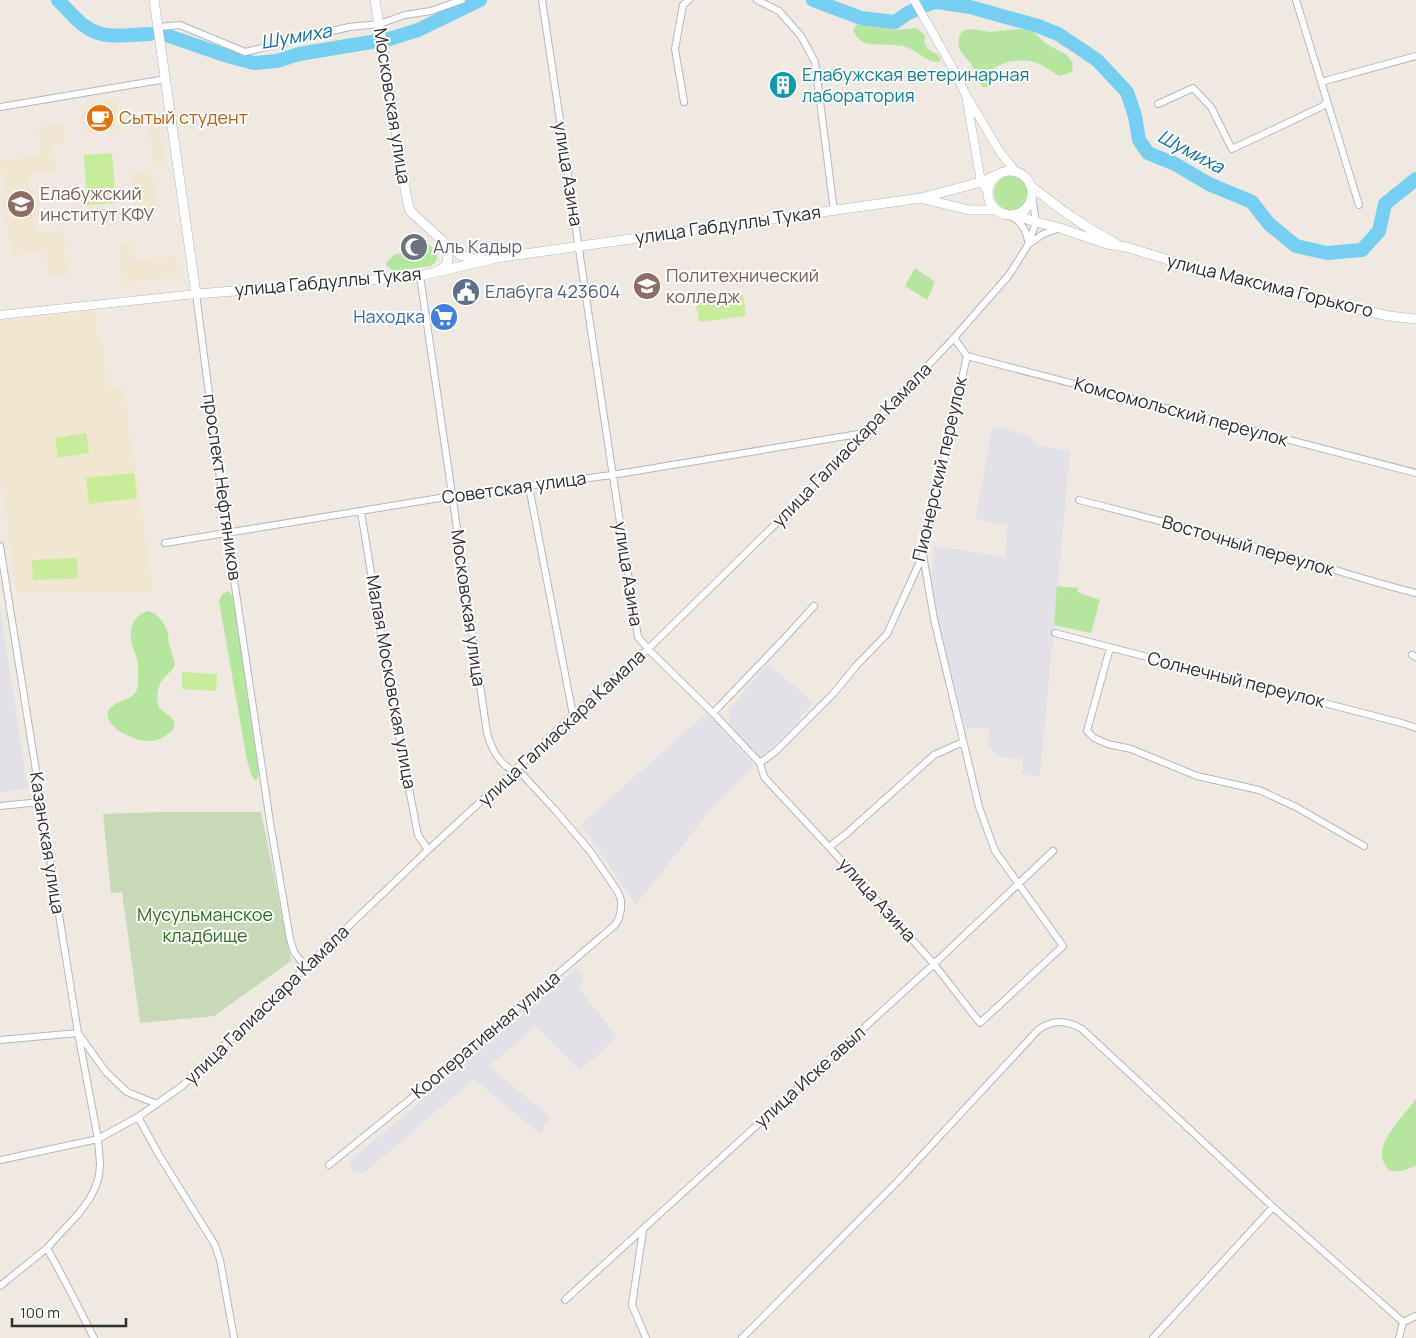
<svg xmlns="http://www.w3.org/2000/svg" width="1416" height="1338" font-family="Manrope,sans-serif">
<rect width="100%" height="100%" fill="#efe9e1"/>
<path fill="#e3e1e8" d="M 992,426 L 1028,435 L 1037,445 L 1070,451 L 1040,777 L 1022,774 L 1022,759 L 999,757 L 987,744 L 990,728 L 966,728 L 947,666 L 931,583 L 934,546 L 1005,557 L 1007,525 L 976,519 Z
M 0,608 L 28,789 L 0,792 Z
M 768,664 L 813,702 L 787,734 L 761,759 L 729,724 L 729,709 Z
M 707,713 L 755,766 L 709,812 L 636,905 L 581,824 Z
M 575,967 L 584,978 L 579,988 L 617,1037 L 580,1071 L 536,1026 L 489,1066 L 550,1117 L 540,1134 L 474,1079 L 364,1173 L 355,1172 L 348,1163 L 574,970 Z"/>
<path fill="#f0e6d1" d="M 116,99 L 121,133 L 107,135 L 106,130 L 84,134 L 79,105 Z
M 158,114 L 165,166 L 154,167 L 148,123 L 138,124 L 137,116 Z
M 64,124 L 66,142 L 52,144 L 57,170 L 28,174 L 30,191 L 36,190 L 37,198 L 39,198 L 41,209 L 39,210 L 40,217 L 34,218 L 37,234 L 64,230 L 67,247 L 64,248 L 69,274 L 49,277 L 45,251 L 12,255 L 8,224 L 6,224 L 2,198 L 5,198 L 0,161 L 42,155 L 38,127 Z
M 153,170 L 158,207 L 135,210 L 130,172 Z
M 133,242 L 134,260 L 177,257 L 179,277 L 136,281 L 136,286 L 123,287 L 119,243 Z
M 96,312 L 97,340 L 102,340 L 107,387 L 123,387 L 153,592 L 17,592 L 0,474 L 0,321 Z"/>
<path fill="#b6e59e" d="M 862,24 L 882,25 L 896,30 L 915,28 L 919,30 L 925,35 C 925,38 924,41 925,44 C 927,51 937,52 941,59 L 939,62 C 927,63 916,49 903,46 C 892,44 871,46 863,42 C 859,40 855,35 853,30 L 856,25 Z
M 971,29 L 991,32 L 1019,29 L 1027,30 L 1035,33 L 1046,44 L 1067,55 L 1072,62 L 1073,69 L 1070,73 L 1059,76 C 1042,65 1035,59 1014,61 C 1006,62 998,65 992,69 L 988,85 L 987,87 L 983,87 C 978,82 978,76 974,69 C 969,58 955,52 959,38 C 960,31 965,30 971,29 Z
M994 193a17 17 0 1 1 34 0a17 17 0 1 1-34 0Z
M 425,241 C 432,247 439,251 436,261 L 431,266 L 393,271 L 385,264 L 395,254 L 426,250 Z
M 915,268 L 935,282 L 927,300 L 905,286 Z
M 1057,586 L 1078,588 L 1077,592 L 1100,600 L 1091,633 L 1054,625 Z
M 229,591 L 233,597 L 259,766 L 259,774 L 256,781 L 251,775 L 247,760 L 219,601 L 222,594 Z
M 148,611 C 157,613 165,623 167,631 C 169,635 168,640 169,644 C 171,650 173,657 175,664 C 173,671 168,673 164,678 C 158,684 156,696 158,704 C 160,714 177,715 174,727 C 173,730 171,731 169,733 C 164,737 158,740 152,741 C 138,742 110,731 108,716 C 106,702 129,702 135,693 C 138,689 138,683 138,678 C 139,672 138,665 137,659 C 136,654 133,649 132,644 C 128,630 133,615 148,611 Z
M 1416,1099 L 1416,1166 C 1406,1169 1392,1177 1385,1165 C 1372,1144 1405,1115 1416,1099 Z"/>
<path fill="#c8d9b8" d="M 161,812 L 261,812 L 291,961 L 214,1016 L 140,1023 L 122,892 L 111,893 L 103,814 Z"/>
<path fill="#c9ec9a" d="M 112,153 L 116,203 L 87,205 L 84,155 Z
M 743,295 L 746,316 L 699,322 L 696,302 Z
M 86,433 L 89,453 L 58,458 L 55,438 Z
M 134,473 L 137,498 L 89,504 L 86,478 Z
M 77,558 L 78,578 L 33,580 L 32,560 Z
M 182,672 L 217,674 L 216,691 L 182,689 Z"/>
<g fill="none" stroke-linecap="round" stroke-linejoin="round">
<path stroke="#75cff0" stroke-width="14" d="M 58,0 C 71,13 83,30 102,34 C 116,38 135,34 150,34
M 813,0 L 861,18 L 895,22 L 908,13 L 928,4 L 937,2 L 970,7 L 1038,26 L 1058,34 L 1097,60 L 1127,92 L 1135,116 L 1139,140 L 1148,153 L 1175,164 L 1209,184 L 1252,202 L 1269,224 L 1296,246 L 1327,253 L 1362,250 L 1379,231 L 1385,204 L 1416,179
M 166,35 L 224,55 L 254,63 L 277,61 L 299,54 L 377,41
M 386,40 L 418,30 L 480,0"/>
<defs>
<path id="minor" d="M 542,0 C 574,212 604,425 638,637 L 648,649 L 713,713 L 760,763 L 764,777 L 829,847 L 934,964 L 980,1023 L 1063,946 L 995,851 L 979,807 L 934,619 L 923,555
M 757,0 L 779,11 L 801,36 L 815,62 L 834,211
M 1296,0 L 1359,205
M 158,27 L 180,25 L 245,52 L 349,27 L 379,24 L 405,15 L 431,11 L 462,0
M 1321,82 L 1416,56
M 684,102 L 675,49 L 683,5 L 689,0
M 1158,104 L 1193,88 L 1211,107 L 1232,149 L 1321,107 L 1327,103
M 0,107 L 166,79
M 1007,215 C 1019,219 1026,228 1028,241
M 1029,244 L 1043,234 L 1060,228
M 196,294 L 227,532 L 270,822 L 290,939 L 294,952 L 306,968
M 954,338 L 967,356 L 1416,473
M 529,487 L 573,715
M 1079,500 C 1149,518 1219,536 1288,556 C 1331,568 1373,583 1416,593
M 361,512 L 392,701 L 418,835 L 428,850
M 165,543 L 452,496 L 612,475 L 864,433
M 0,546 L 78,1033 L 98,1139 L 100,1164 L 99,1176 L 95,1188 L 90,1198 L 80,1212 L 47,1248 L 0,1286
M 1055,633 L 1405,724 L 1416,728
M 1110,648 L 1087,731 L 1094,738 L 1108,744 L 1131,749 L 1197,776 L 1259,790 L 1296,807 L 1364,846
M 1412,655 L 1416,657
M 713,713 L 782,641 L 814,606
M 760,763 L 776,751 L 833,694 L 856,666 L 887,634 L 923,555 L 967,356
M 0,806 L 41,802
M 829,847 L 846,834 L 934,755 L 963,742
M 0,1040 L 78,1033 L 106,1072 L 127,1092 L 157,1104
M 138,1117 L 159,1155 L 215,1245 L 220,1260 L 234,1338
M 0,1160 L 98,1139 L 138,1117 L 182,1086 L 428,850 L 514,771 L 573,715 L 648,649 L 798,502 L 954,338 L 1009,275 L 1028,245 L 1036,222 L 1032,196
M 329,1165 L 430,1083 L 615,925 L 619,918 L 621,909 L 621,900 L 618,892 L 590,851 L 555,810 L 521,773 C 502,769 492,751 487,733 L 420,276
M 643,1230 L 632,1305 L 646,1338
M 47,1248 L 67,1285 L 94,1338
M 565,1300 L 934,964 L 1053,851
M 742,1338 L 899,1180 L 1038,1030 C 1053,1019 1066,1020 1082,1029 L 1273,1207 L 1403,1322
M 1153,1338 L 1273,1207
M 1399,1338 L 1403,1322 L 1416,1316"/>
<path id="tertiary" d="M 914,0 L 951,65 L 966,95 L 981,182 L 988,192
M 969,100 L 1000,152 L 1015,171
M 0,315 L 196,294"/>
<path id="secondary" d="M 154,0 L 196,294 L 420,276 L 496,258 L 921,198 L 981,182 L 996,175
M 375,0 L 406,194 L 410,211 L 446,244 L 461,255 L 474,259 L 483,259
M988 193a22 22 0 1 1 44 0a22 22 0 1 1-44 0Z
M 1031,186 C 1058,207 1083,227 1114,242
M 924,199 L 969,210 L 996,210
M 1014,215 L 1036,222 L 1060,228 L 1107,244 L 1126,247 L 1195,268 L 1314,300 L 1389,316 L 1416,319
M 440,270 L 447,265 L 448,256 L 446,244"/>
</defs>
<use href="#minor" stroke="#b4b7c1" stroke-width="8"/>
<use href="#tertiary" stroke="#b4b7c1" stroke-width="9"/>
<use href="#secondary" stroke="#b4b7c1" stroke-width="10"/>
<use href="#minor" stroke="#fff" stroke-width="6"/>
<use href="#tertiary" stroke="#fff" stroke-width="8"/>
<use href="#secondary" stroke="#fff" stroke-width="9"/>
</g>
<defs>
<symbol id="building-disc" viewBox="-11 -11 22 22"><circle r="9.5" fill="#0f9aa8" stroke="#fff"/><path d="M-4-6H4V6H1V3H-1V6H-4ZM-2.5-4.3h1.7v1.8h-1.7ZM.8-4.3h1.7v1.8H.8ZM-2.5-1h1.7V.8h-1.7ZM.8-1h1.7V.8H.8Z" fill="#fff"/></symbol>
<symbol id="cafe-disc" viewBox="-11 -11 22 22"><circle r="9.5" fill="#e8710a" stroke="#fff"/><path d="M-5.5-4.5H6V0H3Q3 3.5 0 3.5H-2.5Q-5.5 3.5-5.5 0ZM3-3.2v2h1.7v-2ZM-6 4.5H4V6H-6Z" fill="#fff"/></symbol>
<symbol id="university-disc" viewBox="-11 -11 22 22"><circle r="9.5" fill="#8d6e63" stroke="#fff"/><path d="M0-5L7-2L0 1L-7-2ZM-4 1L0 2.5L4 1V4Q0 6-4 4Z" fill="#fff"/></symbol>
<symbol id="mosque-disc" viewBox="-11 -11 22 22"><circle r="9.5" fill="#6b7280" stroke="#fff"/><path d="M3.5-4.9A6 6 0 1 0 3.5 4.9A5 5 0 1 1 3.5-4.9Z" fill="#fff"/></symbol>
<symbol id="civic-disc" viewBox="-11 -11 22 22"><circle r="9.5" fill="#5c6f8a" stroke="#fff"/><path d="M-.6-6.5H3V-4.5H.6V-3L4-1V1h2V6H-6V1h2V-1L-.6-3ZM-1.2 2.5V6h2.4V2.5Z" fill="#fff"/></symbol>
<symbol id="supermarket-disc" viewBox="-11 -11 22 22"><circle r="9.5" fill="#3f7fe0" stroke="#fff"/><path d="M-6-5.5h2.5l.6 2H6L4.5 2H-2.5L-4.4-4H-6ZM-1.5 3.2a1.3 1.3 0 1 0 .1 0ZM3 3.2a1.3 1.3 0 1 0 .1 0Z" fill="#fff"/></symbol>
</defs>
<g fill-rule="evenodd">
<use href="#building-disc" x="767" y="69" width="32" height="32"/>
<use href="#cafe-disc" x="84" y="102" width="32" height="32"/>
<use href="#university-disc" x="5" y="188" width="32" height="32"/>
<use href="#mosque-disc" x="398" y="231" width="32" height="32"/>
<use href="#university-disc" x="631" y="270" width="32" height="32"/>
<use href="#civic-disc" x="450" y="276" width="32" height="32"/>
<use href="#supermarket-disc" x="428" y="301" width="32" height="32"/>
</g>
<g text-anchor="middle" stroke-width="4" stroke-linejoin="round" paint-order="stroke">
<g font-size="18" fill="#0d838f" stroke="#fff" text-anchor="start">
<text x="802" y="81">Елабужская ветеринарная<tspan x="802" dy="21">лаборатория</tspan></text>
</g>
<g font-size="18" fill="#2e2e2e" stroke="#fff">
<text transform="translate(392 106) rotate(81)" y="6">Московская улица</text>
<text transform="translate(568 174) rotate(81)" y="6">улица Азина</text>
<text transform="translate(728 225) rotate(-8)" y="6">улица Габдуллы Тукая</text>
<text transform="translate(328 282) rotate(-5)" y="6">улица Габдуллы Тукая</text>
<text transform="translate(1270 286) rotate(14)" y="6">улица Максима Горького</text>
<text transform="translate(1181 412) rotate(15)" y="6">Комсомольский переулок</text>
<text transform="translate(852 445) rotate(-46)" y="6">улица Галиаскара Камала</text>
<text transform="translate(940 469) rotate(-77)" y="6">Пионерский переулок</text>
<text transform="translate(222 487) rotate(82)" y="6">проспект Нефтяников</text>
<text transform="translate(514 488) rotate(-8)" y="6">Советская улица</text>
<text transform="translate(1248 546) rotate(16)" y="6">Восточный переулок</text>
<text transform="translate(628 574) rotate(81)" y="6">улица Азина</text>
<text transform="translate(468 608) rotate(82)" y="6">Московская улица</text>
<text transform="translate(1236 680) rotate(14)" y="6">Солнечный переулок</text>
<text transform="translate(391 682) rotate(80)" y="6">Малая Московская улица</text>
<text transform="translate(562 728) rotate(-43)" y="6">улица Галиаскара Камала</text>
<text transform="translate(47 843) rotate(81)" y="6">Казанская улица</text>
<text transform="translate(877 900) rotate(48)" y="6">улица Азина</text>
<text transform="translate(267 1005) rotate(-44)" y="6">улица Галиаскара Камала</text>
<text transform="translate(486 1035) rotate(-40)" y="6">Кооперативная улица</text>
<text transform="translate(810 1077) rotate(-42)" y="6">улица Иске авыл</text>
</g>
<g font-size="18" fill="#c56008" stroke="#fff" text-anchor="start">
<text x="119" y="124">Сытый студент</text>
</g>
<g font-size="18" fill="#785e54" stroke="#fff" text-anchor="start">
<text x="40" y="200">Елабужский<tspan x="40" dy="21">институт КФУ</tspan></text>
<text x="666" y="282">Политехнический<tspan x="666" dy="21">колледж</tspan></text>
</g>
<g font-size="18" fill="#5b616d" stroke="#fff" text-anchor="start">
<text x="433" y="253">Аль Кадыр</text>
</g>
<g font-size="18" fill="#4e5e75" stroke="#fff" text-anchor="start">
<text x="485" y="298">Елабуга 423604</text>
</g>
<g font-size="18" fill="#366cbe" stroke="#fff" text-anchor="end">
<text x="425" y="323">Находка</text>
</g>
<g font-size="18" fill="#2c6e1b" stroke="#fff">
<text x="205" y="921">Мусульманское<tspan x="205" dy="21">кладбище</tspan></text>
</g>
<g font-size="19" font-style="italic" fill="#0d6fa3" stroke="#fff">
<text transform="translate(296 36) rotate(-10)" y="7">Шумиха</text>
<text transform="translate(1191 151) rotate(28)" y="7">Шумиха</text>
</g>
</g>
<path d="M12 1318v8h114v-8" fill="none" stroke="#2e2e2e" stroke-width="2.5"/>
<text x="20" y="1318" font-size="15" fill="#2e2e2e" stroke="#ffffff" stroke-width="4" paint-order="stroke">100 m</text>
</svg>
